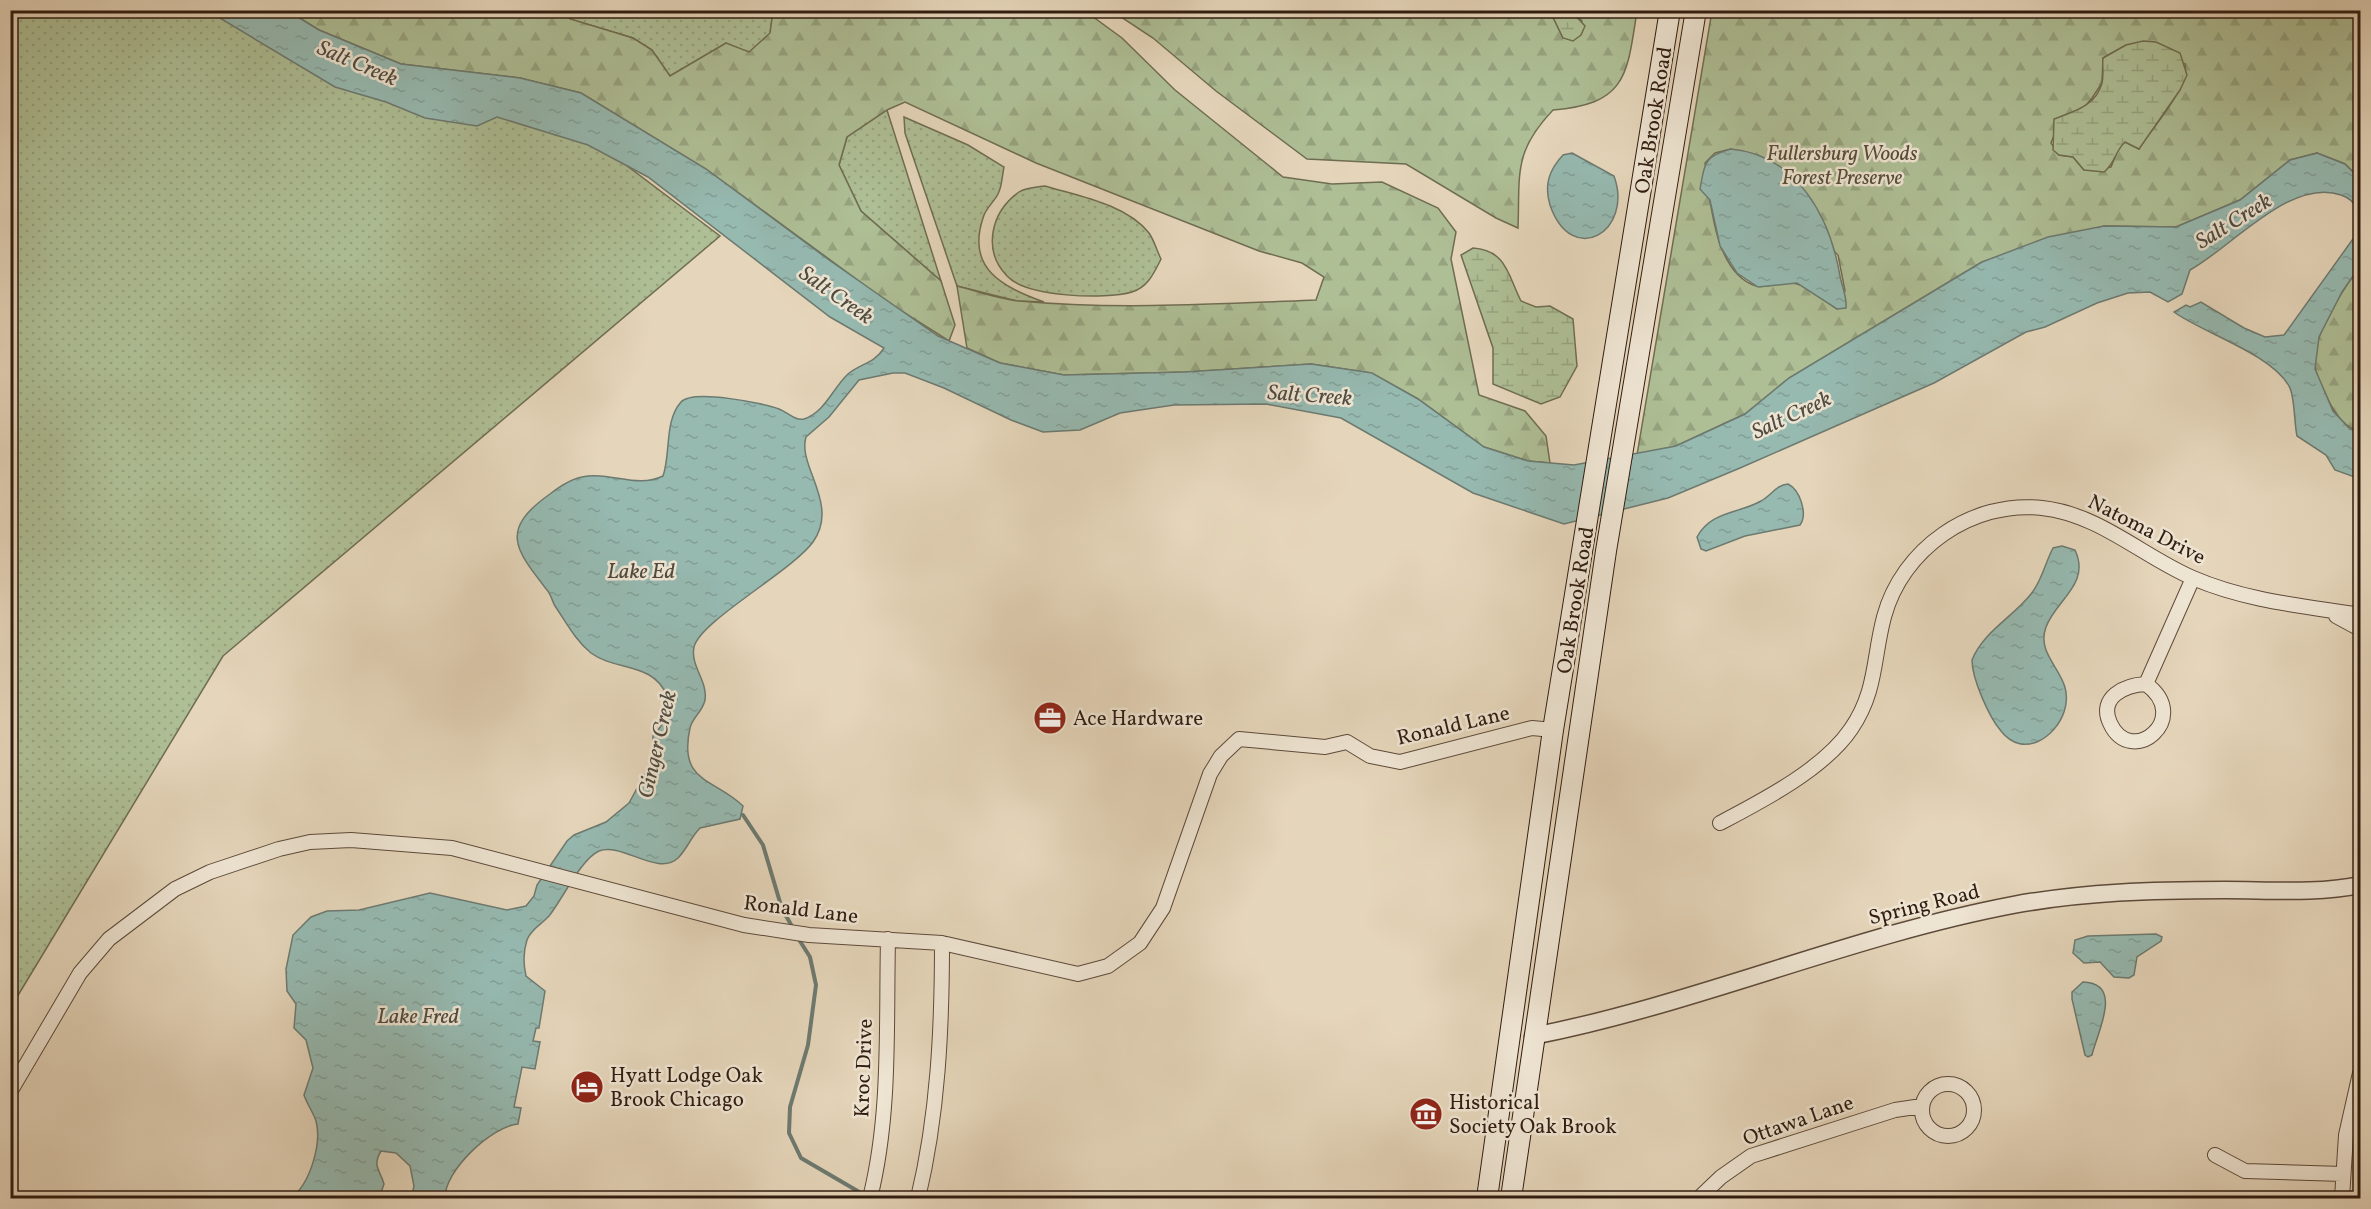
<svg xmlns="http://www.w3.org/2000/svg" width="2371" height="1209" font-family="Vollkorn,serif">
<defs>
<pattern id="green-dots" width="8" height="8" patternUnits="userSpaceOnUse" patternTransform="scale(1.5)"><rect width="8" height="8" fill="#aebe95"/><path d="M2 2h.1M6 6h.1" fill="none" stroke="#96a37f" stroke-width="1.8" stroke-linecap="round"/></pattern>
<pattern id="forest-firs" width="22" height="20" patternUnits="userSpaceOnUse" patternTransform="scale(1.5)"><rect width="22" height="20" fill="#aebe95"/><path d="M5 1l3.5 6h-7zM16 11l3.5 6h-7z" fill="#96a37f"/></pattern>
<pattern id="wetland-marsh" width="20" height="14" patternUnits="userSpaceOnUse" patternTransform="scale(1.5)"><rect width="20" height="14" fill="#aebe95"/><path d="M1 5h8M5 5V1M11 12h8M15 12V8" fill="none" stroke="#96a37f"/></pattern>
<pattern id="water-ripples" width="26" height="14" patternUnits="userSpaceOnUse" patternTransform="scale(1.5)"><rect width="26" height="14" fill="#96b9b0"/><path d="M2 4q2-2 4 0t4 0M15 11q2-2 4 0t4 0" fill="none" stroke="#829e96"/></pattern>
</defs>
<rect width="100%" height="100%" fill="#e5d5ba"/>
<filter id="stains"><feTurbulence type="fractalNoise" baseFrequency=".00333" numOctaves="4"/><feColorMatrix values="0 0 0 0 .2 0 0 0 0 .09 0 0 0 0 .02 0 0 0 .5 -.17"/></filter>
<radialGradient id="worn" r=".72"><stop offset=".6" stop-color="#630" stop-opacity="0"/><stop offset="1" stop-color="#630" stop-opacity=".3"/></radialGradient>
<path fill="url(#green-dots)" stroke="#6f6d52" stroke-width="1.5" d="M 11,11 L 226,11 L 506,114 L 594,141 L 720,236 L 223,656 L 11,1007 Z
M 566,11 L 773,11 L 770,34 L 749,53 L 726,43 L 670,76 L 652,50 L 633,38 L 570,19 Z
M 887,110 L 941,281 L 861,211 L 839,165 L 847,137 Z
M 904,117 L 968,145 L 1004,167 C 1002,176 1002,187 998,194 C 994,202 985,209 983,218 C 966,269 1003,287 1044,302 L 1017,301 L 957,286 L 905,133 Z
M 1045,186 C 1078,196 1126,204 1149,233 C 1154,240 1157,251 1161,259 C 1154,273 1148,287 1132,292 C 1105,300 1026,297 1007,276 C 982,250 991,212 1019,192 C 1025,188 1037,187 1045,186 Z"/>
<path fill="url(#forest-firs)" stroke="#6f6d52" stroke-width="1.5" fill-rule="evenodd" d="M 288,11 L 566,11 L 570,19 L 633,38 L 652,50 L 670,76 L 726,43 L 749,52 L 770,33 L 773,11 L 1085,11 L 1122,38 L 1175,90 L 1283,177 L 1332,184 L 1382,182 L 1438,208 L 1456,232 L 1451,259 L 1479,395 L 1525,411 L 1546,436 L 1550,463 L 1528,461 L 1484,447 L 1418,399 L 1371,373 L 1311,364 L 1188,372 L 1064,375 L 1000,363 L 967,348 L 957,286 C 977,291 999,299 1019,301 C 1116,310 1219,304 1316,300 L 1324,277 L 1302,263 L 1259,251 L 1036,163 L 905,102 L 887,110 L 847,137 L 839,165 L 861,211 L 941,281 L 955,325 L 949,341 L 889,303 L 706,169 L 581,93 L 520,78 L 401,64 L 319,30 Z
M 1112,11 L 1550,11 L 1563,38 L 1582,21 L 1571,11 L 1637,11 C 1627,75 1627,104 1553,110 C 1513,152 1520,174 1518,228 L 1496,218 L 1406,164 L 1307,159 L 1216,91 L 1153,38 Z
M 1712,11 L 2360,11 L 2360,179 L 2345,164 L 2317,153 L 2290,160 L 2240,200 L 2176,227 L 2104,226 L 1982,262 L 1789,378 L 1745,414 L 1676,446 L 1637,455 ZM 2126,45 L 2185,64 C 2189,89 2152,127 2139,149 L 2125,142 L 2119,147 L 2111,167 L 2084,170 L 2073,157 L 2059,155 L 2051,143 L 2062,116 L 2084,108 L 2092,98 L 2102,83 L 2103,58 ZM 1731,149 L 1838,255 L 1845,291 L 1837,309 C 1821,298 1804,280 1784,283 C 1775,284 1765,288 1756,286 C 1714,273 1710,199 1705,163 L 1715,153 Z
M 2360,266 L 2360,432 C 2344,427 2334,413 2327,397 C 2323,388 2318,380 2316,371 C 2307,340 2343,290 2360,266 Z"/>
<path fill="url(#wetland-marsh)" stroke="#6f6d52" stroke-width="1.5" d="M 1550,11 L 1571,11 L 1585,26 L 1581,35 L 1573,41 L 1563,38 Z
M 2143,41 L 2156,42 L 2180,53 L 2187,75 L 2180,90 L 2139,149 L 2125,142 C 2115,151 2115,164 2104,172 L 2084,170 L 2073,157 L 2059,155 L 2053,150 L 2054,119 C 2073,112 2096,106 2102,83 C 2104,75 2102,66 2103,58 L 2126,45 Z
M 1473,248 C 1506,250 1508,275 1521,301 L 1536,307 L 1550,306 L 1573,319 L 1577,366 L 1560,397 L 1541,404 L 1493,384 L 1493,348 L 1461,255 Z"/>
<path fill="url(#water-ripples)" stroke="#6d7a70" stroke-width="1.5" d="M 208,11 L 288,11 L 319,30 L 401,64 L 520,78 L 581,93 L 706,169 L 829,260 L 938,336 L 1000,363 L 1064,375 L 1184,372 L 1311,364 L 1372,373 L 1418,399 L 1484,447 L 1528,461 L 1574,465 L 1676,446 L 1745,414 L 1789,378 L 1982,262 L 2048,237 L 2104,226 L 2176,227 L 2240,200 L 2290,160 L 2317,153 L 2345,164 L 2360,179 L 2360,266 L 2342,292 L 2319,337 L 2315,369 L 2333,411 L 2350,429 L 2360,432 L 2360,479 L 2335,470 L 2326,455 L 2297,436 C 2294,423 2295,396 2289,386 C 2271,354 2203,333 2174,312 L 2186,305 L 2190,307 L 2201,302 L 2244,328 L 2265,337 L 2284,335 L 2358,232 C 2360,215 2359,201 2341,195 C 2291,177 2232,247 2190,270 L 2182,294 L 2168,302 L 2150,292 L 2128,293 L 2097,303 L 2045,327 L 2026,332 L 1934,383 L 1740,468 L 1668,498 L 1564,524 L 1473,493 L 1341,418 L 1266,404 L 1174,405 L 1120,413 L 1080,430 L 1043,432 L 1011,420 L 944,388 L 905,373 L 893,373 L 859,380 L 829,417 L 806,437 C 797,466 840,504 813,542 C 792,571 700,621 694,647 C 690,666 708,681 705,700 C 703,711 692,718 690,728 C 678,783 714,778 743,806 L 740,819 L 700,828 C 691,837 687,849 678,858 C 658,877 622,842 599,851 C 581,859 562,900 549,916 C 542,924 531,929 527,940 C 523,952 523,963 526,976 L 545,991 L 539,1028 L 536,1028 L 533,1041 L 540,1042 L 535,1069 L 522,1067 L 514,1107 L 521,1108 L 518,1124 C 492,1126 444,1171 445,1198 L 411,1198 L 414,1186 L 410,1166 L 396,1153 L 381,1151 C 372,1166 380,1170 384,1184 L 379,1198 L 291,1198 C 310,1184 322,1144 316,1121 C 313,1112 307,1104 304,1095 L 313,1068 L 306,1040 L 294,1028 L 296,1004 L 287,991 L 286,969 L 293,935 L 311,917 L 327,911 L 359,910 L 430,893 L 507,910 L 526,906 L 534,896 L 537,885 L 567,841 L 574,835 L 606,822 L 629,803 L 653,759 L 653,736 C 663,725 672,711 667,696 C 654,662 615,671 591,653 C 575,640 566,622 555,606 C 552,601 551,594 547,590 C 515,549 499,530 550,494 C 559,487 570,479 582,477 C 609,471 637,489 663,476 C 671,454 664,421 681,402 C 693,389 763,403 779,409 C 787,412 795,421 804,419 C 825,412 833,388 848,374 C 860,364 875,363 884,348 L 830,317 L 648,177 L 588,145 L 497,117 L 477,126 L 425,118 L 386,102 L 335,87 Z
M 1731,149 C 1797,155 1830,217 1840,276 C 1842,287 1847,296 1846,308 L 1837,309 L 1797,283 L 1758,287 L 1737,273 L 1720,246 L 1710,200 L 1700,189 C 1705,163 1704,156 1731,149 Z
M 1572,153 L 1614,176 C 1634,231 1572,269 1550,205 C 1544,185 1549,170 1563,155 Z
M 1788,484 C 1800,490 1808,514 1800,525 L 1745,536 L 1706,551 L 1701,549 L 1697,537 C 1711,511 1738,514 1761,501 C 1771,496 1776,485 1788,484 Z
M 2062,546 L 2075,550 C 2091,584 2056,600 2046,627 C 2034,660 2077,674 2064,712 C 2055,738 2023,759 2001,731 C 1989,717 1972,679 1972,660 C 1983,632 2013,617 2031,594 C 2042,581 2045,563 2053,548 Z
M 2156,934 L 2162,937 L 2161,941 L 2137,957 L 2134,975 L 2129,978 L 2114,977 L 2100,962 L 2084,963 L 2073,953 L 2075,940 L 2088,936 Z
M 2083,982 C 2125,983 2096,1035 2092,1055 L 2088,1057 L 2085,1055 L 2072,999 L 2072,992 Z"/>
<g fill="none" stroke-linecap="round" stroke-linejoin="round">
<path stroke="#6d7a70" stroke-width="4" d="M 743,815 L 763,845 L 782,909 L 793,928
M 798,938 L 810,957 L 816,985 L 808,1045 L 790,1107 L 789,1133 L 801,1158 L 861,1193"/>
<defs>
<path id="minor" d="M 2336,616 L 2360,629
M 2146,684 C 2193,718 2131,769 2110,723 C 2098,697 2125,685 2146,684 Z
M 2146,684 L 2193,578
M 1720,823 C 1762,801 1824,769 1851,729 C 1877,691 1873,658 1884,617 C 1902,549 1972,500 2042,508 C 2099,514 2142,556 2193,578 C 2246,601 2304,606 2360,615
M1922 1110a26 26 0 1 1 52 0a26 26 0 1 1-52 0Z
M 10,1092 L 80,973 L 109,939 L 175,889 L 210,872 L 279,849 L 310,842 L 351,840 L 452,848 L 744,925 L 809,935 L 942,943 L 1078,974 L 1108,966 L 1140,943 L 1163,908 L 1210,774 L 1221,756 L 1239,739 L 1325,747 L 1347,742 L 1370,756 L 1400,762 L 1532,728 L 1553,730
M 2215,1155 L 2245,1171 L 2343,1174
M 870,1198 C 891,1114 886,1025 888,939
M 918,1198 C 938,1115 942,1029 942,943
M 1699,1198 L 1721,1177 L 1751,1156 L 1895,1110 L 1922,1106
M 2342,1198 L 2346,1135 L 2360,1073"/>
<path id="tertiary" d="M 1533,1036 C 1696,1004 1850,936 2013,905 C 2084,892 2153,890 2225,890 C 2270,890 2317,894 2360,885"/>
<path id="secondary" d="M 1487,1198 L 1553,730 L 1670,10
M 1511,1198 L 1606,551 L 1696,10"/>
</defs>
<use href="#minor" stroke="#5d4a3a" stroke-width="16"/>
<use href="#tertiary" stroke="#5d4a3a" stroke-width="19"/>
<use href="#secondary" stroke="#301c10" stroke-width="22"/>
<use href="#minor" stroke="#eee4d2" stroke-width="14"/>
<use href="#tertiary" stroke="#eee4d2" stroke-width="16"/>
<use href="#secondary" stroke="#eee4d2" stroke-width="20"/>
</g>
<defs>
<symbol id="office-disc" viewBox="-11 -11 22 22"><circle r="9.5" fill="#8f2418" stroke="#eee4d2"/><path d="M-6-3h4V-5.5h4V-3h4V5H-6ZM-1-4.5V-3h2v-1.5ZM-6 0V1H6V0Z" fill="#fff"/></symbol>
<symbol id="hotel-disc" viewBox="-11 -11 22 22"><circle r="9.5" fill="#8f2418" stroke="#eee4d2"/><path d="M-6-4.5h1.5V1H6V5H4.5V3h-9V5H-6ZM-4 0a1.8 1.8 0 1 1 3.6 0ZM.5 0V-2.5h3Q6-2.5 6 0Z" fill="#fff"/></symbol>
<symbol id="museum-disc" viewBox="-11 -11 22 22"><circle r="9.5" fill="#8f2418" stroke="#eee4d2"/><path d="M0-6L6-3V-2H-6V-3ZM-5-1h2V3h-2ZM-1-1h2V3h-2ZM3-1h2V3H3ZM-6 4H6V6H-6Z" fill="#fff"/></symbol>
</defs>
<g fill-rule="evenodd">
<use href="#office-disc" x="1031" y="699" width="38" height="38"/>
<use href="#hotel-disc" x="568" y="1068" width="38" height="38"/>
<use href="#museum-disc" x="1407" y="1095" width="38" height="38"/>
</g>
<g text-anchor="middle" stroke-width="5" stroke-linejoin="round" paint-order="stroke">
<g font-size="21" fill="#301c10" stroke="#eee4d2">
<text transform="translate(1653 120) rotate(-81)" y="7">Oak Brook Road</text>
<text transform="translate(2147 529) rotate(27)" y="7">Natoma Drive</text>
<text transform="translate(1575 600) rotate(-81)" y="7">Oak Brook Road</text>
<text transform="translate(1453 725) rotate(-13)" y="7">Ronald Lane</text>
<text transform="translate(1924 904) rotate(-14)" y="7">Spring Road</text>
<text transform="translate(801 909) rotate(7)" y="7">Ronald Lane</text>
<text transform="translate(863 1068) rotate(-88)" y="7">Kroc Drive</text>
<text transform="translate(1798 1120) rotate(-19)" y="7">Ottawa Lane</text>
</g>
<g font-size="21" font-style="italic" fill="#564d38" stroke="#eee4d2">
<text x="1842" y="160">Fullersburg Woods<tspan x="1842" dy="24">Forest Preserve</tspan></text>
</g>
<g font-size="21" fill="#301c10" stroke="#eee4d2" text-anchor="start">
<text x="1073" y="725">Ace Hardware</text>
<text x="610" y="1082">Hyatt Lodge Oak<tspan x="610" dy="24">Brook Chicago</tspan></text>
<text x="1449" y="1109">Historical<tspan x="1449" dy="24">Society Oak Brook</tspan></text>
</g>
<g font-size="22" font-style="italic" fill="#4f4b40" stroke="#eee4d2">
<text transform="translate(358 62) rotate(23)" y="8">Salt Creek</text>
<text transform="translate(2233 220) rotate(-32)" y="8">Salt Creek</text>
<text transform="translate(837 294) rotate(35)" y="8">Salt Creek</text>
<text transform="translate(1310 394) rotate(4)" y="8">Salt Creek</text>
<text transform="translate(1791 414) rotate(-25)" y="8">Salt Creek</text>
<text x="641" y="578">Lake Ed</text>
<text transform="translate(656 744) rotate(-77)" y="8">Ginger Creek</text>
<text x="418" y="1023">Lake Fred</text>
</g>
</g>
<rect width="2371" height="1209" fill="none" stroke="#e5d5ba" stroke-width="36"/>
<rect x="12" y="12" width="2347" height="1185" fill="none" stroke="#301c10" stroke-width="3"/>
<rect x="18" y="18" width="2335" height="1173" fill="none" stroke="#301c10" stroke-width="1.5"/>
<rect width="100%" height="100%" filter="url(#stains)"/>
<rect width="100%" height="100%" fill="url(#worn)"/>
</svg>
